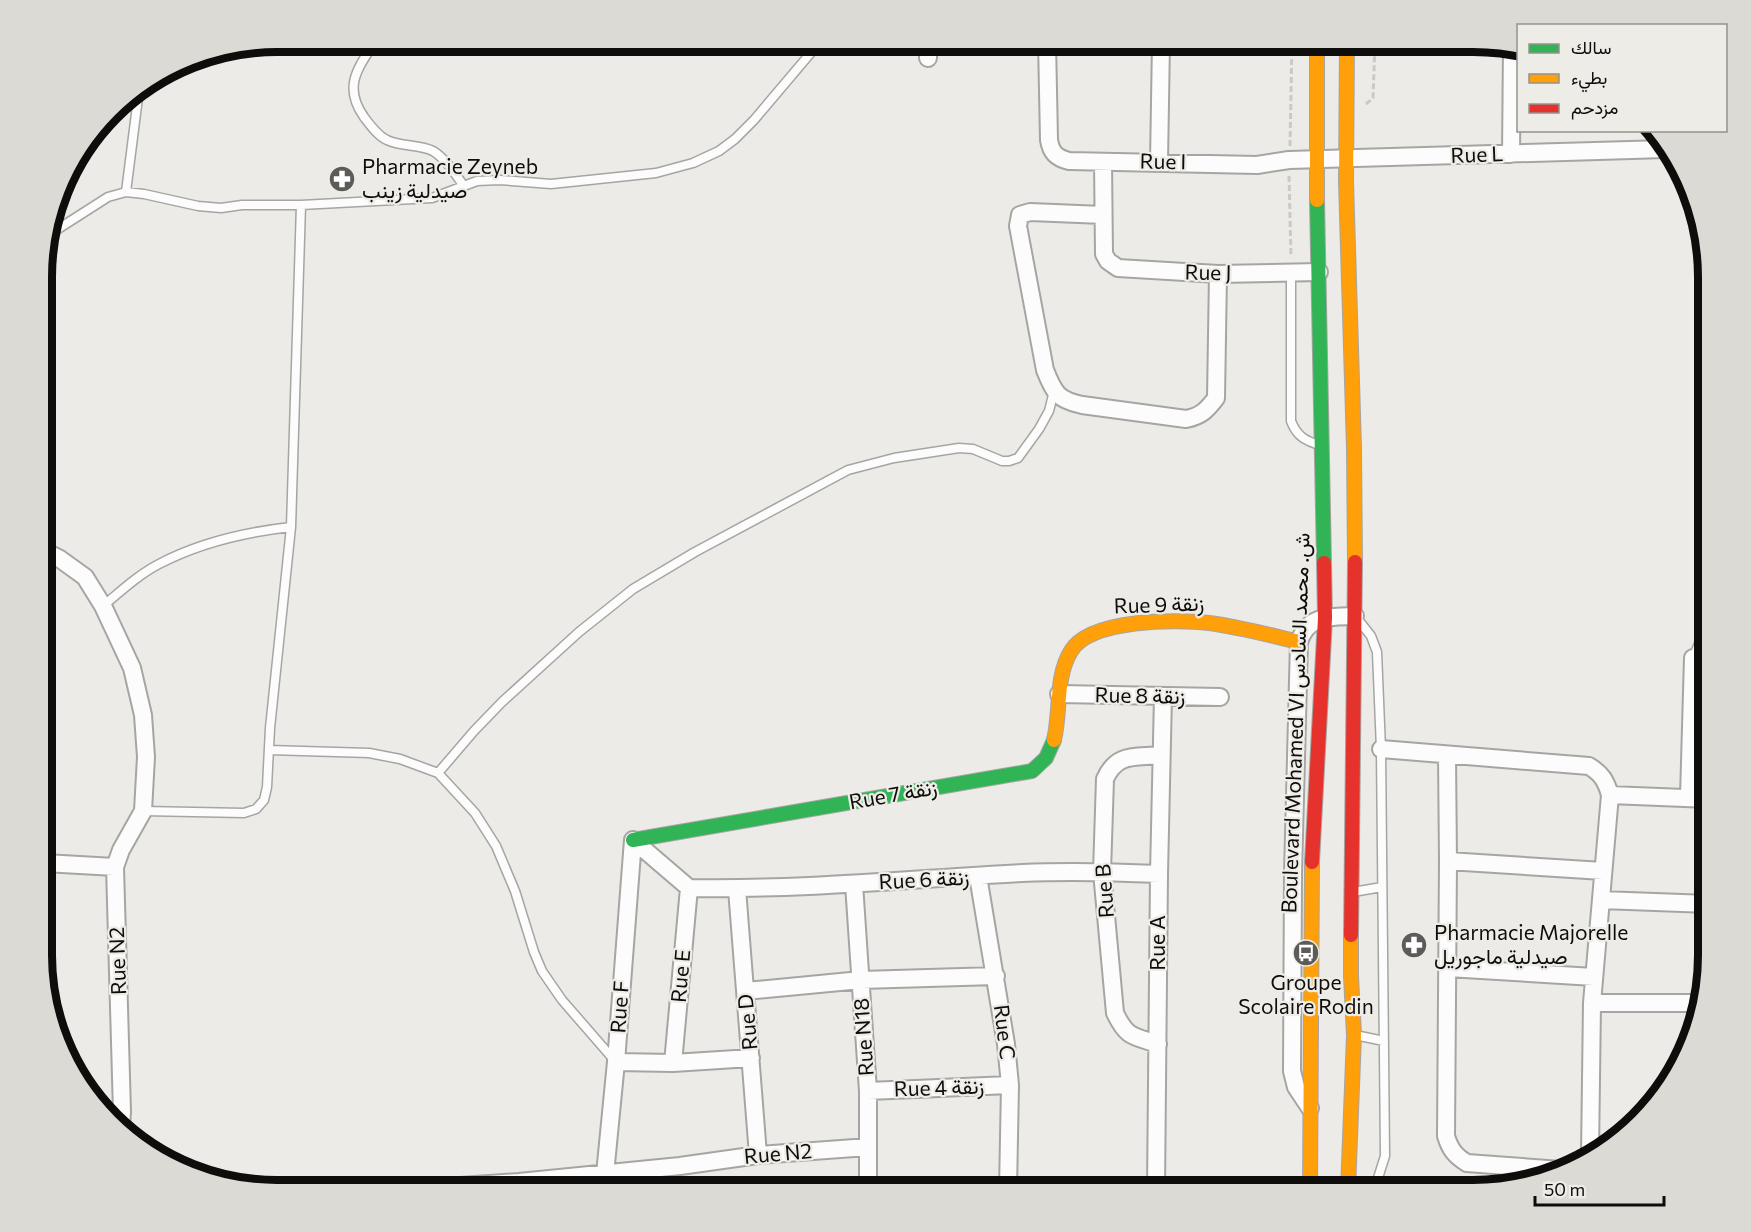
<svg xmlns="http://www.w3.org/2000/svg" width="1751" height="1232" font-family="Commissioner,Vazirmatn,sans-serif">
<rect width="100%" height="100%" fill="#edebe8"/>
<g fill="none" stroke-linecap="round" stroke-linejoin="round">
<defs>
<path id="lane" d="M 375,42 C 357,69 343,87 364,117 C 370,125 378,136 387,140 C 401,147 419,144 433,151 C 446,159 455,174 464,186
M 126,192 L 139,90
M 47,236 L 108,197 L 126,192 L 144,194 L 198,206 L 221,208 L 242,205 L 301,205 L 432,198 L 477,181 L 500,180 L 551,184 L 656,173 L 693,163 L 719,151 L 735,139 L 754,120 L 820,42
M 1291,273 L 1291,421 C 1297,437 1306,441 1322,446
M 103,606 C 121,591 138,575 159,564 C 199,543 246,532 291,527
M 1360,622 L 1371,636 L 1377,652 L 1381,749 L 1385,1156 L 1378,1178 L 1372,1190
M 1693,658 L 1709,619
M 269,750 L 369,753 L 400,759 L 438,773 L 475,813 L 496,846 L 515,891 L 534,952 L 542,971 L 562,1000 L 615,1061
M 438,773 L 474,731 L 502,702 L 579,632 L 633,589 L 695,552 L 848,470 L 894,458 L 959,448 L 973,449 L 1002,461 L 1009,461 L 1018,458 L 1039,429 L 1049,411 L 1054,391
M 143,811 L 244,813 L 256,809 L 264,800 L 267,787 L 270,728 L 291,527 L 301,205
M 1353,892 L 1382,887
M 1355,1035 L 1384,1041"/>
<path id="street" d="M 1047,42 L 1049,140 C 1051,152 1056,158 1069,161 L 1257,165 L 1289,160 L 1665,149
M 928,58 L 929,42
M 1511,154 L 1512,47
M 1103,162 L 1104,254 L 1108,261 L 1118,268 L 1218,274 L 1319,272
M 1159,162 L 1161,42
M 1103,215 L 1030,212 L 1020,215 L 1018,226 L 1045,370 C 1054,393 1058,400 1082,405 L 1186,419 C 1201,416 1207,410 1216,398 L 1218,274
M 44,551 L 60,559 L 85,577 L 103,606 L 132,668 L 143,715 L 146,757 L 143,811 L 121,850 L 115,867 L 122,1112 L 121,1126
M 1059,694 L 1220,697
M 1381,749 L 1589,766 C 1602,774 1606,781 1610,795 L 1592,1003 L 1590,1155
M 1447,755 L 1448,861 L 1446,1136 C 1450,1149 1455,1156 1467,1163 L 1561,1170
M 1610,795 L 1709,799
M 1689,797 L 1693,658 L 1709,658
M 633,840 L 689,888
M 1448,861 L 1603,871
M 44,863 L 115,867
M 978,876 L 1006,1044 L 1010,1085 L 1008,1190
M 854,884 L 868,1091 L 868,1190
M 689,888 C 800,890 911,879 1022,873 C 1067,871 1113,872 1159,874
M 737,889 L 758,1155
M 1601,900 L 1709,904
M 1448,968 L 1594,977
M 746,991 L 861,980 L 996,976
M 1592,1003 L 1702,1003
M 1158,1044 C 1133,1036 1127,1038 1115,1013 L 1102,872 L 1105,779 C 1117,752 1135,758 1161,755
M 616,1062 L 673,1063 L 751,1058
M 673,1063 L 689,888
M 868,1091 L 1010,1085
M 1310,1108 L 1296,1087 L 1292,1071 L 1293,874 L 1299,642 C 1308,614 1331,617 1355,616
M 605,1174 L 616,1062 L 633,840
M 402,1190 L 519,1182 L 680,1166 L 758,1155 L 868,1147
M 1156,1190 L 1159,874 L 1163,696"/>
<path id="fast" d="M 1317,200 L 1324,563
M 633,840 L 1032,771 L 1046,758 L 1054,740"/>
<path id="slow" d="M 1317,42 L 1317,200
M 1347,42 L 1346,181 L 1354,448 L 1355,562
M 1054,740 C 1061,711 1055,677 1071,651 C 1090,619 1176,619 1209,623 C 1240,627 1269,635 1299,642
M 1310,1190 L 1312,862
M 1348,1190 L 1354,1035 L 1351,976 L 1351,935"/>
<path id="jam" d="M 1312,862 L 1325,618 L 1324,563
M 1351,935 L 1355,562"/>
</defs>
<use href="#lane" stroke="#a6a5a2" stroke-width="11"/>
<use href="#street" stroke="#a6a5a2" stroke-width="20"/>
<use href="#fast" stroke="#a6a5a2" stroke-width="16"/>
<use href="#slow" stroke="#a6a5a2" stroke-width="16"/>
<use href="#jam" stroke="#a6a5a2" stroke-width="16"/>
<path stroke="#c9c9c8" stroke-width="3" stroke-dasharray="6 3" stroke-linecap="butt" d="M 1366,104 L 1373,98 L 1375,42
M 1290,146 L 1292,42
M 1289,176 L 1291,257"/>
<use href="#lane" stroke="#fcfcfc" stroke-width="8"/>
<use href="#street" stroke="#fcfcfc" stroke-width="16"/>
<use href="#fast" stroke="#30b455" stroke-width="14"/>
<use href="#slow" stroke="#ff9f0a" stroke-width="14"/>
<use href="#jam" stroke="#e5322d" stroke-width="14"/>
</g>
<defs>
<symbol id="pharmacy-disc" viewBox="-11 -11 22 22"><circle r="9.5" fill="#5c5b58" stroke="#eeece7"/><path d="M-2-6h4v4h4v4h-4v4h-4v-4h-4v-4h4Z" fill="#fff"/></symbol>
<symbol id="bus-disc" viewBox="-11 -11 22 22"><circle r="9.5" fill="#5c5b58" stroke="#eeece7"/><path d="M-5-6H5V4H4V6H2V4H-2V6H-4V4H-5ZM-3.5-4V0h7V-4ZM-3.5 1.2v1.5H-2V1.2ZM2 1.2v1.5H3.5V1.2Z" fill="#fff"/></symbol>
</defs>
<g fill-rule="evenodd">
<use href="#pharmacy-disc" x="327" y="164" width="30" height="30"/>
<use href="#pharmacy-disc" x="1399" y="930" width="30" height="30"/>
<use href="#bus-disc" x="1291" y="938" width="30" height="30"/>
</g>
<g text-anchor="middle" stroke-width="4.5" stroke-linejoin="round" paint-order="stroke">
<g font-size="21" fill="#0e0d0b" stroke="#eeece7">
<text transform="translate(1477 155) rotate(-2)" y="7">Rue L</text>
<text transform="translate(1163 162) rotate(1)" y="7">Rue I</text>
<text transform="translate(1208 273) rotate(1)" y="7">Rue J</text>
<text transform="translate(1159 605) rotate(-2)" y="7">Rue 9 زنقة</text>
<text transform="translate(1140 696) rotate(1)" y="7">Rue 8 زنقة</text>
<text transform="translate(1296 723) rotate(-88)" y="7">Boulevard Mohamed VI ش. محمد السادس</text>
<text transform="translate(893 795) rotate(-10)" y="7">Rue 7 زنقة</text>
<text transform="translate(924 880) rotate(-3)" y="7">Rue 6 زنقة</text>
<text transform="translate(1105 891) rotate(-94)" y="7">Rue B</text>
<text transform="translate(1158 943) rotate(-90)" y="7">Rue A</text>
<text transform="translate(118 961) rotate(-92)" y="7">Rue N2</text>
<text transform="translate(681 976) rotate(-85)" y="7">Rue E</text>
<text transform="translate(620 1007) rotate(-86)" y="7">Rue F</text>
<text transform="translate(748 1022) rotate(-95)" y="7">Rue D</text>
<text transform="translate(1004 1032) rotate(83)" y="7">Rue C</text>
<text transform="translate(864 1037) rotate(-94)" y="7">Rue N18</text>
<text transform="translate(939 1088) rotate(-2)" y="7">Rue 4 زنقة</text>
<text transform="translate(778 1154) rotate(-5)" y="7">Rue N2</text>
</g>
<g font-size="21" fill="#0e0d0b" stroke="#eeece7" text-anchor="start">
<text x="362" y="174">Pharmacie Zeyneb<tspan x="362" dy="24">صيدلية زينب</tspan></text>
<text x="1434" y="940">Pharmacie Majorelle<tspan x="1434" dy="24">صيدلية ماجوريل</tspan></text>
<text x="1306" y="990" text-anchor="middle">Groupe<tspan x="1306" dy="24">Scolaire Rodin</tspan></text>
</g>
</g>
<path d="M0 0H1751V1232H0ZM277 52H1473A225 225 0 0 1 1698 277V955A225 225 0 0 1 1473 1180H277A225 225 0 0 1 52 955V277A225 225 0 0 1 277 52Z" fill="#dcdad5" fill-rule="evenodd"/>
<path fill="none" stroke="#0e0d0b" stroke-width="8" d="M277 52H1473A225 225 0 0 1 1698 277V955A225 225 0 0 1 1473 1180H277A225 225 0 0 1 52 955V277A225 225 0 0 1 277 52Z"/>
<rect x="1517" y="24" width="210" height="108" fill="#eeece7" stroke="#94938f" stroke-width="1.5"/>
<rect x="1529" y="44" width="30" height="9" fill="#30b455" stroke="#94938f" stroke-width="1.5"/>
<text x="1571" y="54" font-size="18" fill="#0e0d0b">سالك</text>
<rect x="1529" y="74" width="30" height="9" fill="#ff9f0a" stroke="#94938f" stroke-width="1.5"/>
<text x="1571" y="84" font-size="18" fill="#0e0d0b">بطيء</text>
<rect x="1529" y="104" width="30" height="9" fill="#e5322d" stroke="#94938f" stroke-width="1.5"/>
<text x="1571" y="114" font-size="18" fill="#0e0d0b">مزدحم</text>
<path d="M1535 1196v9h129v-9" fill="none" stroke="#0e0d0b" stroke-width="3"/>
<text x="1544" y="1196" font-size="18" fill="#0e0d0b" stroke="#eeece7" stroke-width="4.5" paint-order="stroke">50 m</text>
</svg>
